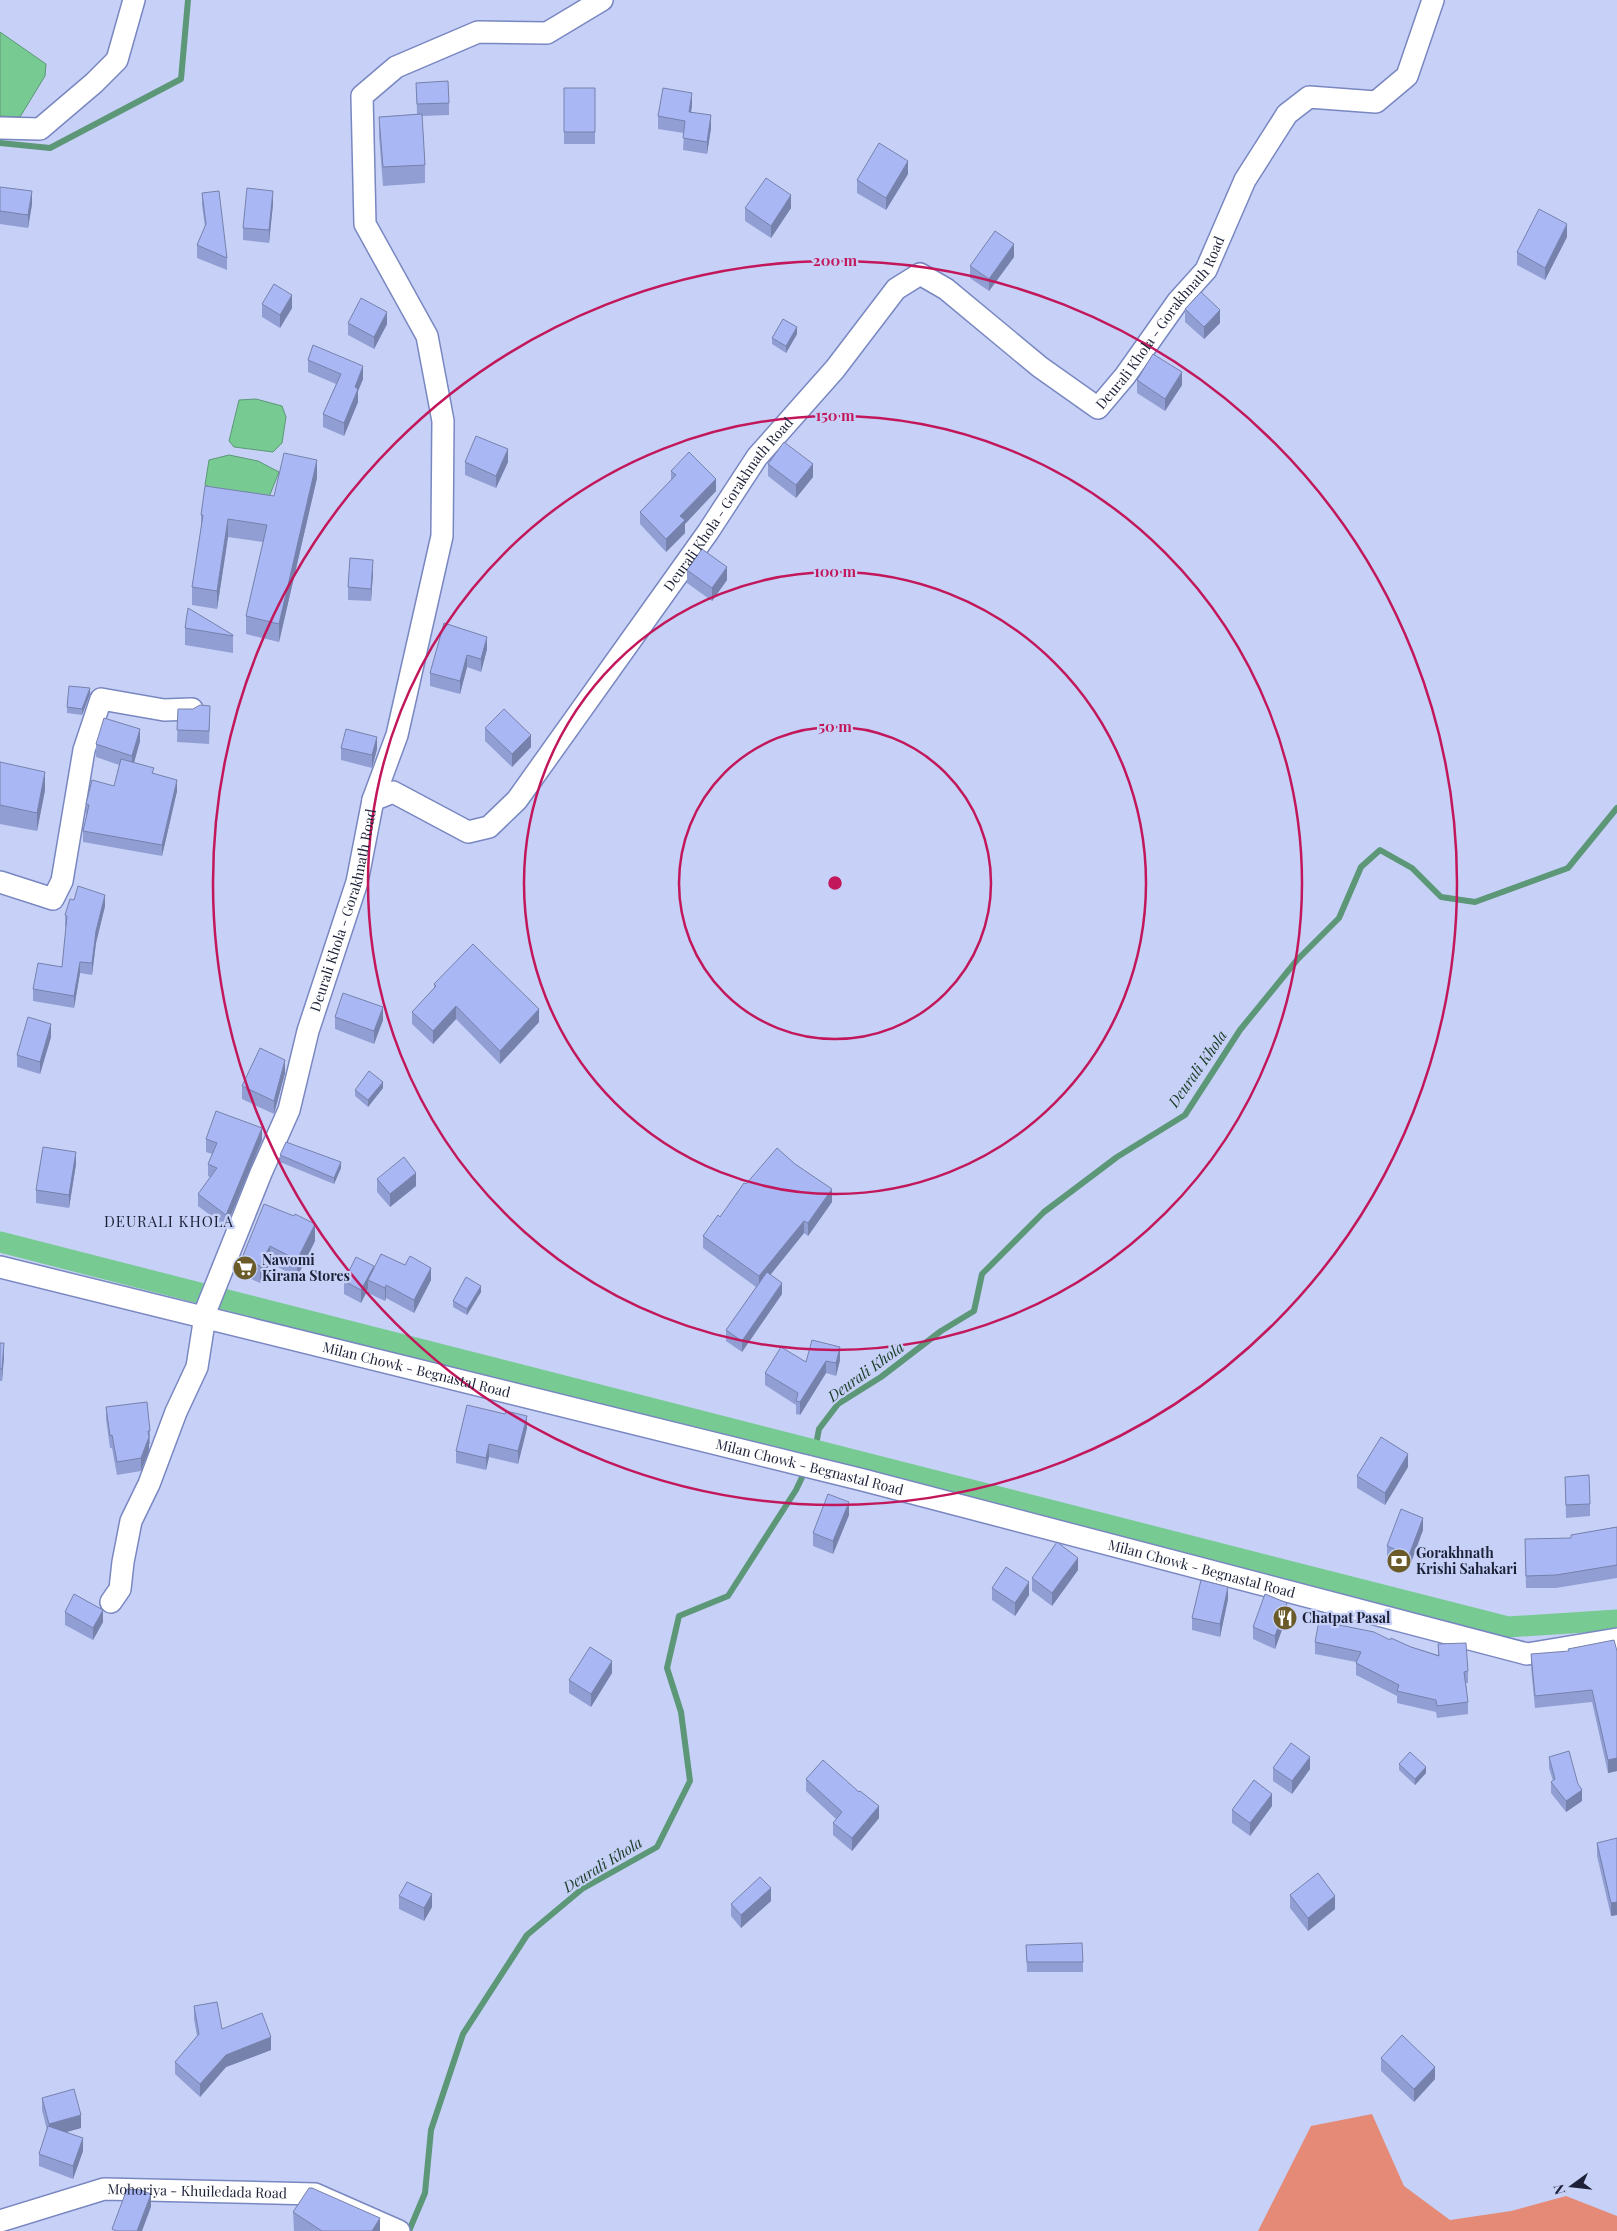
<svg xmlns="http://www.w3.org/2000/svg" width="1617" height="2231" font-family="'Playfair Display',serif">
<rect width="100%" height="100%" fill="#c7d1f7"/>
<path fill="#e48a76" d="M 1372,2114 L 1404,2186 L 1450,2220 L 1511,2211 L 1566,2196 L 1617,2216 L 1617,2231 L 1258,2231 L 1311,2126 Z"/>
<path fill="#78ca93" stroke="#5c9778" d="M 0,32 L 46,64 L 45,76 L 20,117 L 0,116 Z
M 256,399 L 282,406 L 286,417 L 282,443 L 273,452 L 234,447 L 229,441 L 239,400 Z
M 229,455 L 258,461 L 279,472 L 269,497 L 231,497 L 205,485 L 209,460 Z"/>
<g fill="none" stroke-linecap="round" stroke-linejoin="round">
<path stroke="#5c9778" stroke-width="6" d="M 0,143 L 50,148 L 181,79 L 188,0
M 409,2231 L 425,2193 L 431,2130 L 463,2034 L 527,1935 L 582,1889 L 657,1847 L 690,1781 L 681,1712 L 667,1668 L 679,1616 L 728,1596 L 796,1490 L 815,1450 L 819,1429 L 838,1404 L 881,1377 L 941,1331 L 974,1311 L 982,1274 L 1044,1212 L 1117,1157 L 1185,1115 L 1240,1030 L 1297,960 L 1339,918 L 1361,867 L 1380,850 L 1412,868 L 1441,897 L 1475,902 L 1568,868 L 1617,808"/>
<path stroke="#78ca93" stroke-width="21" d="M 0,1242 L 1508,1627 L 1617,1620"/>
<defs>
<g id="minor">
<path d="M 0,128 L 40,129 L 94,83 L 117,60 L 134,0"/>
<path d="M 373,800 L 397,735 L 442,536 L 443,421 L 427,336 L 365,224 L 362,96 L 396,67 L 478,32 L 547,33 L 602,0"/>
<path d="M 0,882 L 53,899 L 62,881 L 84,750 L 101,699 L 164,710 L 192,709"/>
<path id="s1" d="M 0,1267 L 863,1480 L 1527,1654 L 1617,1639"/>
<path id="s2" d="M 111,1602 L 120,1589 L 123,1562 L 131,1521 L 149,1484 L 176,1412 L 197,1367 L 206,1310 L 261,1173 L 289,1110 L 308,1031 L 357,882 L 373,800 L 393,792 L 468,832 L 489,827 L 517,800 L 708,532 L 757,457 L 835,369 L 896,289 L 920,274 L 946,289 L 1040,367 L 1098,408 L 1125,376 L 1178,301 L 1206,270 L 1245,180 L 1287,114 L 1309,97 L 1376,102 L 1407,76 L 1433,0"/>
<path id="s3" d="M 0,2221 L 104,2189 L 315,2194 L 399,2231"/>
</g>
</defs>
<use href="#minor" stroke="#7987c1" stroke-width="24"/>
<use href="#minor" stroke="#fff" stroke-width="21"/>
</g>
<path fill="#919ed3" d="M 416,83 L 449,103 L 449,115 L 422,116 L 425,165 L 425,183 L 383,186 L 379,136 L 379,117 L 417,114 Z
M 564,88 L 595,88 L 595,144 L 564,144 Z
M 692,105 L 691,112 L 711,128 L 707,154 L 683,150 L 684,133 L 658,129 L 658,116 Z
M 908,174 L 886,210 L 857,193 L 857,180 Z
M 0,187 L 32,204 L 28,228 L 0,224 Z
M 202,193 L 227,258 L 227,270 L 197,258 L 197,245 L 205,227 L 202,205 Z
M 273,204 L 269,243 L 243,240 L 243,228 Z
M 745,208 L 791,208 L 771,238 L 745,221 Z
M 1567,237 L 1545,280 L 1517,265 L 1517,252 Z
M 1014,257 L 989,291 L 970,278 L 970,266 Z
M 262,304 L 292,308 L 280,328 L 262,317 Z
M 1185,309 L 1220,323 L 1204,339 L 1185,322 Z
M 348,323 L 387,324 L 374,349 L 348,335 Z
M 797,334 L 786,353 L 772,344 L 772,338 Z
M 308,360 L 363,379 L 358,391 L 358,402 L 344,436 L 323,427 L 323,414 L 336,384 L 308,372 Z
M 1137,380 L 1182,385 L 1165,411 L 1137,393 Z
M 465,462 L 508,462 L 496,488 L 465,475 Z
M 768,464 L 813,477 L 796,498 L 768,476 Z
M 671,471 L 716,491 L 685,524 L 685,533 L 666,552 L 640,524 L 640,512 L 671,480 Z
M 317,478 L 279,642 L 246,634 L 246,616 L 263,542 L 228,537 L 217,609 L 192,605 L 192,587 L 201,528 L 201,515 L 274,496 Z
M 687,570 L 727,580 L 712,601 L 687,583 Z
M 373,573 L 371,601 L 348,600 L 348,587 Z
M 444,623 L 487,649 L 481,672 L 467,667 L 460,694 L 430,686 L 430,673 Z
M 185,628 L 233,635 L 233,653 L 185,645 Z
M 90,694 L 82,715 L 67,713 L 67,707 Z
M 178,709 L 210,718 L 209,744 L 177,742 Z
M 485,728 L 531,747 L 512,767 L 485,741 Z
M 140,741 L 134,763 L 154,773 L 177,791 L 162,856 L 83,842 L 83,831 L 87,816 L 86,816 L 86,804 L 114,786 L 119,765 L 96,757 L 96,744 Z
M 341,748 L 377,749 L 372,768 L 341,760 Z
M 0,762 L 45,790 L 37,831 L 0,824 Z
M 105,906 L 96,943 L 92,975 L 80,973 L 74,1008 L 33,1001 L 33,989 L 62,967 L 66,927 L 65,927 L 65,915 Z
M 434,984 L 539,1022 L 500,1064 L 456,1019 L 433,1044 L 412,1024 L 412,1012 L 434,988 Z
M 335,1017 L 383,1020 L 374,1044 L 335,1029 Z
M 51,1037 L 40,1074 L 17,1067 L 17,1055 Z
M 285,1073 L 274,1114 L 242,1099 L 242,1086 Z
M 383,1088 L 368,1107 L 355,1096 L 355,1090 Z
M 206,1139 L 262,1140 L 226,1227 L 198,1206 L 198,1194 L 210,1177 L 208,1176 L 208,1164 L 212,1154 L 206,1152 Z
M 280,1155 L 341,1168 L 334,1184 L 280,1162 Z
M 76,1164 L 69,1208 L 36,1203 L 36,1190 Z
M 377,1179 L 416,1186 L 390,1207 L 377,1192 Z
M 746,1184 L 832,1202 L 808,1236 L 804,1233 L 770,1275 L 782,1294 L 742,1352 L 726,1341 L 726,1330 L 756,1287 L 703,1248 L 703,1236 L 720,1217 Z
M 264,1204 L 315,1241 L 297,1277 L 270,1263 L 260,1283 L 242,1275 L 242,1258 Z
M 374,1269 L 431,1280 L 414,1313 L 386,1298 L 385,1301 L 368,1293 L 368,1289 L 361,1303 L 344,1294 L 344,1281 Z
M 481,1292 L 467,1315 L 453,1307 L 453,1301 Z
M 0,1343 L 4,1356 L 2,1381 L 0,1381 Z
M 840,1360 L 836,1376 L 826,1373 L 800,1415 L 796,1414 L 796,1405 L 765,1385 L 765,1373 L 806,1362 Z
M 106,1407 L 150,1431 L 150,1444 L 149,1444 L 149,1450 L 141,1471 L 117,1475 L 112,1448 L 110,1448 L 106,1419 Z
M 527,1428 L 518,1464 L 489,1457 L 486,1470 L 456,1463 L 456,1451 Z
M 1408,1467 L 1385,1505 L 1357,1488 L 1357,1476 Z
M 1565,1477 L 1590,1504 L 1590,1516 L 1566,1518 Z
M 849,1515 L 833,1554 L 813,1546 L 813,1533 Z
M 1617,1527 L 1617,1578 L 1556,1588 L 1526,1588 L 1525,1551 L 1571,1538 L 1571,1535 Z
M 1423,1530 L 1409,1568 L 1387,1559 L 1387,1546 Z
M 1078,1570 L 1052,1606 L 1032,1591 L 1032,1578 Z
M 992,1588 L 1029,1595 L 1015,1616 L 992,1600 Z
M 1228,1599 L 1220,1637 L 1192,1630 L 1192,1618 Z
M 65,1612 L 103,1622 L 93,1640 L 65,1625 Z
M 1287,1616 L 1275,1649 L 1253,1639 L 1253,1627 Z
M 1390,1640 L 1438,1655 L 1438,1644 L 1468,1671 L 1468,1683 L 1466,1683 L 1468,1702 L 1468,1714 L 1437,1718 L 1436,1712 L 1397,1703 L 1397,1696 L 1356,1675 L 1356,1662 L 1315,1654 L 1315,1642 Z
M 1617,1651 L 1617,1771 L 1608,1773 L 1592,1702 L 1535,1708 L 1531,1667 L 1531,1654 Z
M 612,1673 L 591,1707 L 569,1693 L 569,1680 Z
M 1549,1757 L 1582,1801 L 1566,1812 L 1551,1793 L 1551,1782 L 1553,1781 L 1549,1768 Z
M 1399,1764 L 1426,1773 L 1415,1785 L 1399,1770 Z
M 1273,1768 L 1310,1769 L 1292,1794 L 1273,1781 Z
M 806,1779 L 879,1818 L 852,1851 L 833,1835 L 833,1823 L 836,1819 L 806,1791 Z
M 1272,1806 L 1250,1836 L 1232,1823 L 1232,1810 Z
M 1617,1838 L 1617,1915 L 1611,1916 L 1597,1856 L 1597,1843 Z
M 1290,1895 L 1335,1909 L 1308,1931 L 1290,1908 Z
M 399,1896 L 432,1907 L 424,1921 L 399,1909 Z
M 771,1901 L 741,1928 L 731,1916 L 731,1904 Z
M 1026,1945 L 1083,1962 L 1083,1972 L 1027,1972 Z
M 194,2006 L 222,2029 L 271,2050 L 226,2067 L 200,2097 L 175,2074 L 175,2062 L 197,2036 L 194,2019 Z
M 1381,2058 L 1435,2079 L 1414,2102 L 1381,2071 Z
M 42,2098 L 81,2128 L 66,2132 L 83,2151 L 73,2179 L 39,2166 L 39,2154 L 47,2130 L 42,2110 Z
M 293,2212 L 380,2231 L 294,2231 Z"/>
<path fill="#7681ac" d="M 692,93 L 692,105 L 689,124 L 689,112 Z
M 711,115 L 711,128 L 707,154 L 707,142 Z
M 908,161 L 908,174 L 886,210 L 886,198 Z
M 32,191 L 32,204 L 28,228 L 28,215 Z
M 273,191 L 273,204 L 269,243 L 269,230 Z
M 791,195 L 791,208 L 771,238 L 771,226 Z
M 1567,224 L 1567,237 L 1545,280 L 1545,268 Z
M 1014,244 L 1014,257 L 989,291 L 989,279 Z
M 292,295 L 292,308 L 280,328 L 280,315 Z
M 1220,310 L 1220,323 L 1204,339 L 1204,327 Z
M 387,312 L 387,324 L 374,349 L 374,337 Z
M 797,327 L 797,334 L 786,353 L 786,346 Z
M 363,366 L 363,379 L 358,391 L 358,402 L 344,436 L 344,423 L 355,387 Z
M 1182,372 L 1182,385 L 1165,411 L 1165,399 Z
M 508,449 L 508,462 L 496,488 L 496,476 Z
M 317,460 L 317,478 L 279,642 L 279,624 Z
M 813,464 L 813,477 L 796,498 L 796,485 Z
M 716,479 L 716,491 L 685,524 L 685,533 L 666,552 L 666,539 L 680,516 Z
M 228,519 L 228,537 L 217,609 L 217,591 Z
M 373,560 L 373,573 L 371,601 L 371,589 Z
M 727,567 L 727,580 L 712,601 L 712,588 Z
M 487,637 L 487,649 L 481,672 L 481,659 Z
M 467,655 L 467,667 L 460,694 L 460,681 Z
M 90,688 L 90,694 L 82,715 L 82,709 Z
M 140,729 L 140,741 L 132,769 L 132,756 Z
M 531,735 L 531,747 L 512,767 L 512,754 Z
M 377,737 L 377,749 L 372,768 L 372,755 Z
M 45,772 L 45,790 L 37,831 L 37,813 Z
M 177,780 L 177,791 L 162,856 L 162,845 Z
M 105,895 L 105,906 L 96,943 L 92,975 L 92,963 L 96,931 Z
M 80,962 L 80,973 L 74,1008 L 74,996 Z
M 456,1006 L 456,1019 L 433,1044 L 433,1031 Z
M 383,1007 L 383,1020 L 374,1044 L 374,1031 Z
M 539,1009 L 539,1022 L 500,1064 L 500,1051 Z
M 51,1024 L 51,1037 L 40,1074 L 40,1062 Z
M 285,1060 L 285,1073 L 274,1114 L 274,1101 Z
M 383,1082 L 383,1088 L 368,1107 L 368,1100 Z
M 262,1128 L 262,1140 L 226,1227 L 226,1215 Z
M 76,1152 L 76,1164 L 69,1208 L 69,1195 Z
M 341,1162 L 341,1168 L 334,1184 L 334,1178 Z
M 416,1173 L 416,1186 L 390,1207 L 390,1194 Z
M 832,1189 L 832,1202 L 808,1236 L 808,1223 Z
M 804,1221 L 804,1233 L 759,1289 L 759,1276 Z
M 315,1224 L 315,1241 L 297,1277 L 297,1260 Z
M 270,1246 L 270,1263 L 260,1283 L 260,1266 Z
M 374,1266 L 374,1279 L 368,1280 L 368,1289 L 361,1303 L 361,1290 Z
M 431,1268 L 431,1280 L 414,1313 L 414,1300 Z
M 782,1283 L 782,1294 L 742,1352 L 742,1341 Z
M 386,1285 L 386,1298 L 385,1301 L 385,1288 Z
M 481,1286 L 481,1292 L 467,1315 L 467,1309 Z
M 4,1343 L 4,1356 L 2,1381 L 2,1369 Z
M 840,1347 L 840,1360 L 836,1376 L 836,1363 Z
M 826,1361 L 826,1373 L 800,1415 L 800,1402 Z
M 527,1416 L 527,1428 L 518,1464 L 518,1451 Z
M 149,1437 L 149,1450 L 141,1471 L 141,1458 Z
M 489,1444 L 489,1457 L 486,1470 L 486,1458 Z
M 1408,1454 L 1408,1467 L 1385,1505 L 1385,1493 Z
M 849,1502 L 849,1515 L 833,1554 L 833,1541 Z
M 1423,1518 L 1423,1530 L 1409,1568 L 1409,1555 Z
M 1078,1558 L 1078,1570 L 1052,1606 L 1052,1593 Z
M 1029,1582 L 1029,1595 L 1015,1616 L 1015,1603 Z
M 1228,1587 L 1228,1599 L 1220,1637 L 1220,1624 Z
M 1287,1603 L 1287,1616 L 1275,1649 L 1275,1636 Z
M 103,1610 L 103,1622 L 93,1640 L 93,1628 Z
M 612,1661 L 612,1673 L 591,1707 L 591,1694 Z
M 1310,1757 L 1310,1769 L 1292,1794 L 1292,1781 Z
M 1617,1758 L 1617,1771 L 1608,1773 L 1608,1760 Z
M 1426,1767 L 1426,1773 L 1415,1785 L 1415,1779 Z
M 1582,1790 L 1582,1801 L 1566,1812 L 1566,1801 Z
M 1272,1794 L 1272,1806 L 1250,1836 L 1250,1823 Z
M 879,1806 L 879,1818 L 852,1851 L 852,1838 Z
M 771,1888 L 771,1901 L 741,1928 L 741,1915 Z
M 432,1894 L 432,1907 L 424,1921 L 424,1908 Z
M 1335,1896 L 1335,1909 L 1308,1931 L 1308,1918 Z
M 1617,1902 L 1617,1915 L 1611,1916 L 1611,1903 Z
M 271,2037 L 271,2050 L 226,2067 L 200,2097 L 200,2084 L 226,2055 Z
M 1435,2067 L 1435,2079 L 1414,2102 L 1414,2089 Z
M 81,2115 L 81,2128 L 49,2137 L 49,2124 Z
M 83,2138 L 83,2151 L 73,2179 L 73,2166 Z
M 151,2194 L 151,2207 L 142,2231 L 137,2231 Z
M 380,2218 L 380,2231 L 372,2231 Z"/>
<path fill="#a9b8f5" stroke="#7681ac" d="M 448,81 L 449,103 L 417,104 L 416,83 Z
M 564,88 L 595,88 L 595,132 L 564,132 Z
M 663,88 L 692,93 L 689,112 L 711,115 L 707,142 L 683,138 L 685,121 L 658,116 Z
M 422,114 L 425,165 L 383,167 L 379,117 Z
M 879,143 L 908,161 L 886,198 L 857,180 Z
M 766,178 L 791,195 L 771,226 L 745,208 Z
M 0,187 L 32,191 L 28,215 L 0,211 Z
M 247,188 L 273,191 L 269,230 L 243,228 Z
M 219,191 L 227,258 L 197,245 L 206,224 L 202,193 Z
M 1539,209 L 1567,224 L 1545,268 L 1517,252 Z
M 995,231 L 1014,244 L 989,279 L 970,266 Z
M 274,284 L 292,295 L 280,315 L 262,304 Z
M 1201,292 L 1220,310 L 1204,327 L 1185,309 Z
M 361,298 L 387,312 L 374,337 L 348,323 Z
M 783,319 L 797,327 L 786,346 L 772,338 Z
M 313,345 L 363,366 L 355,387 L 358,389 L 344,423 L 323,414 L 341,374 L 308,360 Z
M 1153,354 L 1182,372 L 1165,399 L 1137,380 Z
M 476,436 L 508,449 L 496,476 L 465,462 Z
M 784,442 L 813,464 L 796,485 L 768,464 Z
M 689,452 L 716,479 L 680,516 L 685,520 L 666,539 L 640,512 L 676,475 L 671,471 Z
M 284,453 L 317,460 L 279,624 L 246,616 L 267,525 L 228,519 L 217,591 L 192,587 L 203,515 L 201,515 L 205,486 L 274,496 Z
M 702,549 L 727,567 L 712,588 L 687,570 Z
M 350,558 L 373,560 L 371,589 L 348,587 Z
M 188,608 L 233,635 L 233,636 L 185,628 Z
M 444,623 L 487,637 L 481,659 L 467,655 L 460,681 L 430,673 Z
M 69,686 L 90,688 L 82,709 L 67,707 Z
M 200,705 L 210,706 L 209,731 L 177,730 L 178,709 L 193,709 Z
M 504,709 L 531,735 L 512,754 L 485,728 Z
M 104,718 L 140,729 L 132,756 L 96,744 Z
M 346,729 L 377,737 L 372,755 L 341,748 Z
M 121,759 L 154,768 L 152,773 L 177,780 L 162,845 L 83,831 L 89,805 L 86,804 L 92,780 L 114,786 Z
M 0,762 L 45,772 L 37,813 L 0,805 Z
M 78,886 L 105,895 L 96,931 L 92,963 L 80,962 L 74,996 L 33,989 L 38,963 L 62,967 L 67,916 L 65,915 L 70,899 L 74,900 Z
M 473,944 L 539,1009 L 500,1051 L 456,1006 L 433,1031 L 412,1012 L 436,986 L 434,984 Z
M 343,993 L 383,1007 L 374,1031 L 335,1017 Z
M 28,1017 L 51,1024 L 40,1062 L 17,1055 Z
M 260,1048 L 285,1060 L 274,1101 L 242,1086 Z
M 369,1071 L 383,1082 L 368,1100 L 355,1090 Z
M 216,1111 L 262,1128 L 226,1215 L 198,1194 L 217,1168 L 208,1164 L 217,1143 L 206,1139 Z
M 286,1142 L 341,1162 L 334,1178 L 280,1155 Z
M 43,1147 L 76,1152 L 69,1195 L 36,1190 Z
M 777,1148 L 795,1164 L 832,1189 L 808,1223 L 804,1221 L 759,1276 L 703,1236 L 718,1215 L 720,1217 L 744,1183 L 746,1184 Z
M 404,1157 L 416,1173 L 390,1194 L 377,1179 Z
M 264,1204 L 294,1216 L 295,1214 L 315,1224 L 297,1260 L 270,1246 L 260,1266 L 242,1258 Z
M 381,1254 L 405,1265 L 410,1256 L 431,1268 L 414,1300 L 386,1285 L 385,1288 L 368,1280 Z
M 356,1257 L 374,1266 L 361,1290 L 344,1281 Z
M 767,1272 L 782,1283 L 742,1341 L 726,1330 Z
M 466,1277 L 481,1286 L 467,1309 L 453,1301 Z
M 812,1340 L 840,1347 L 836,1363 L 826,1361 L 800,1402 L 796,1401 L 798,1393 L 765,1373 L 781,1347 L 806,1362 Z
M 0,1343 L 4,1343 L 2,1369 L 0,1369 Z
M 147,1402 L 150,1431 L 148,1431 L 149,1437 L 141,1458 L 117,1462 L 112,1435 L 110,1436 L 106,1407 Z
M 467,1405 L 505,1414 L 506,1411 L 527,1416 L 518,1451 L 489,1444 L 486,1458 L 456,1451 Z
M 1381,1437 L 1408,1454 L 1385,1493 L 1357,1476 Z
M 1589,1475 L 1590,1504 L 1566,1505 L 1565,1477 Z
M 828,1494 L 849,1502 L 833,1541 L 813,1533 Z
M 1401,1509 L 1423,1518 L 1409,1555 L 1387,1546 Z
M 1617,1527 L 1617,1565 L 1556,1575 L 1526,1576 L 1525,1539 L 1571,1538 L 1571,1535 Z
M 1057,1542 L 1078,1558 L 1052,1593 L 1032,1578 Z
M 1006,1567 L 1029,1582 L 1015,1603 L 992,1588 Z
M 1201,1580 L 1228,1587 L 1220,1624 L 1192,1618 Z
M 74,1594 L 103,1610 L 93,1628 L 65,1612 Z
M 1265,1594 L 1287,1603 L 1275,1636 L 1253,1627 Z
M 1319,1621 L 1374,1632 L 1390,1640 L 1391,1638 L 1411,1647 L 1439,1656 L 1438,1644 L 1466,1643 L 1468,1671 L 1464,1672 L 1468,1702 L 1437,1706 L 1436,1700 L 1397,1691 L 1399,1685 L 1356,1663 L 1361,1652 L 1315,1642 Z
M 1614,1640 L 1617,1651 L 1617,1758 L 1608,1760 L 1592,1690 L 1535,1696 L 1531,1654 L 1569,1651 L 1568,1649 Z
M 590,1647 L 612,1661 L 591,1694 L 569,1680 Z
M 1291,1743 L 1310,1757 L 1292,1781 L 1273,1768 Z
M 1569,1751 L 1578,1784 L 1582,1790 L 1566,1801 L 1551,1782 L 1555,1779 L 1549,1757 Z
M 1410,1752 L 1426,1767 L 1415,1779 L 1399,1764 Z
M 823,1760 L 859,1792 L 860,1791 L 879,1806 L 852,1838 L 833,1823 L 842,1812 L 806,1779 Z
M 1254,1780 L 1272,1794 L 1250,1823 L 1232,1810 Z
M 1617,1838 L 1617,1902 L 1611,1903 L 1597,1843 Z
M 1318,1873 L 1335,1896 L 1308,1918 L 1290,1895 Z
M 760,1877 L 771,1888 L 741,1915 L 731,1904 Z
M 407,1882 L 432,1894 L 424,1908 L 399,1896 Z
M 1082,1943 L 1083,1962 L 1027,1962 L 1026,1945 Z
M 217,2002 L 222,2029 L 262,2013 L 271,2037 L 226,2055 L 200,2084 L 175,2062 L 199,2034 L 194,2006 Z
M 1402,2035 L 1435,2067 L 1414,2089 L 1381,2058 Z
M 74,2089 L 81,2115 L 49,2124 L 42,2098 Z
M 48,2126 L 83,2138 L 73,2166 L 39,2154 Z
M 309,2188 L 312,2188 L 380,2218 L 372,2231 L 322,2231 L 293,2212 Z
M 127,2189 L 141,2190 L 151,2194 L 137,2231 L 116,2231 L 112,2229 Z"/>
<g fill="none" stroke="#c2185b" stroke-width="2.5">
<circle cx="835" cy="883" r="156"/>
<circle cx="835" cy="883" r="311"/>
<circle cx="835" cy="883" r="467"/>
<circle cx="835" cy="883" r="622"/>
</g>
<defs>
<symbol id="supermarket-disc" viewBox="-11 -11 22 22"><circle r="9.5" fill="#6a5b28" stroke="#c7d1f7"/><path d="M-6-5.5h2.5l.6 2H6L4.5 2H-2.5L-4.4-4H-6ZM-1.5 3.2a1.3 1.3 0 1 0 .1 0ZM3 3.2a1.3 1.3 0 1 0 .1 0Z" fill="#fff"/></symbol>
<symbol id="bank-disc" viewBox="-11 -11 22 22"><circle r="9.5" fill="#6a5b28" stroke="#c7d1f7"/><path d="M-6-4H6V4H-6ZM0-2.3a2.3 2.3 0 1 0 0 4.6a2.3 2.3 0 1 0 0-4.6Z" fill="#fff"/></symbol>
<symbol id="restaurant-disc" viewBox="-11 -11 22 22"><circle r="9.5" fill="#6a5b28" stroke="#c7d1f7"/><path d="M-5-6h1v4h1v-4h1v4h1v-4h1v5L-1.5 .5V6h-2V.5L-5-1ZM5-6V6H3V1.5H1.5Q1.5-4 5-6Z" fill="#fff"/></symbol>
</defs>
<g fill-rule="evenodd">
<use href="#supermarket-disc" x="231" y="1254" width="28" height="28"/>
<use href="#bank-disc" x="1385" y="1547" width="28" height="28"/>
<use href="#restaurant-disc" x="1271" y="1604" width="28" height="28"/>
</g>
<g text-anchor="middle" stroke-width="4.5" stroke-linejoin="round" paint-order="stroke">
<g font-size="14" fill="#1c2138" stroke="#c7d1f7">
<text dy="5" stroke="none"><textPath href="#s2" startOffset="2010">Deurali Khola - Gorakhnath Road</textPath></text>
<text dy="5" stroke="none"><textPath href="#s2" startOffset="1379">Deurali Khola - Gorakhnath Road</textPath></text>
<text dy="5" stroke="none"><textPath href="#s2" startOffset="734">Deurali Khola - Gorakhnath Road</textPath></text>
<text dy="5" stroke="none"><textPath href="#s1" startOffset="429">Milan Chowk - Begnastal Road</textPath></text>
<text dy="5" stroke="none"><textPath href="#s1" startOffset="834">Milan Chowk - Begnastal Road</textPath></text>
<text dy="5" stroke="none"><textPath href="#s1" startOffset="1239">Milan Chowk - Begnastal Road</textPath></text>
<text dy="5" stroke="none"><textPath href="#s3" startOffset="202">Mohoriya - Khuiledada Road</textPath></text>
</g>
<g font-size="14" font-weight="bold" fill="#1c2138" stroke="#c7d1f7" text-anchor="start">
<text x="262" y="1265">Nawomi<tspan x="262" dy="16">Kirana Stores</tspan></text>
<text x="1416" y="1558">Gorakhnath<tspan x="1416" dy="16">Krishi Sahakari</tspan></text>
<text x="1302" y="1623">Chatpat Pasal</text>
</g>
<g font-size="15" font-style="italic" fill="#193c25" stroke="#c7d1f7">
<text transform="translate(1198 1069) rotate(-55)" y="5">Deurali Khola</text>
<text transform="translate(866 1372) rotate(-36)" y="5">Deurali Khola</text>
<text transform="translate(603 1865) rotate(-32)" y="5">Deurali Khola</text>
</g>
<g font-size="15" letter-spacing="1" fill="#1c2138" stroke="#c7d1f7">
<text x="169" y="1227">DEURALI KHOLA</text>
</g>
</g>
<circle cx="835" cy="883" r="8" fill="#c2185b" stroke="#c7d1f7" stroke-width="2.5"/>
<g font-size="15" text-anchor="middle" font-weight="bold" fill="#c2185b" stroke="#c7d1f7" stroke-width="4.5" stroke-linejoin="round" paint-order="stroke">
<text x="835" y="266">200 m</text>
<text x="835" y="421">150 m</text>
<text x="835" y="577">100 m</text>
<text x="835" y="732">50 m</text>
</g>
<g transform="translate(1572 2186) rotate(255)" stroke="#c7d1f7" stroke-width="4" paint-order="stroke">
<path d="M0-4L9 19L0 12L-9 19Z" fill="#1c2138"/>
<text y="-8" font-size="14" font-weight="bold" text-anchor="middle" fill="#1c2138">N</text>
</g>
</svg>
